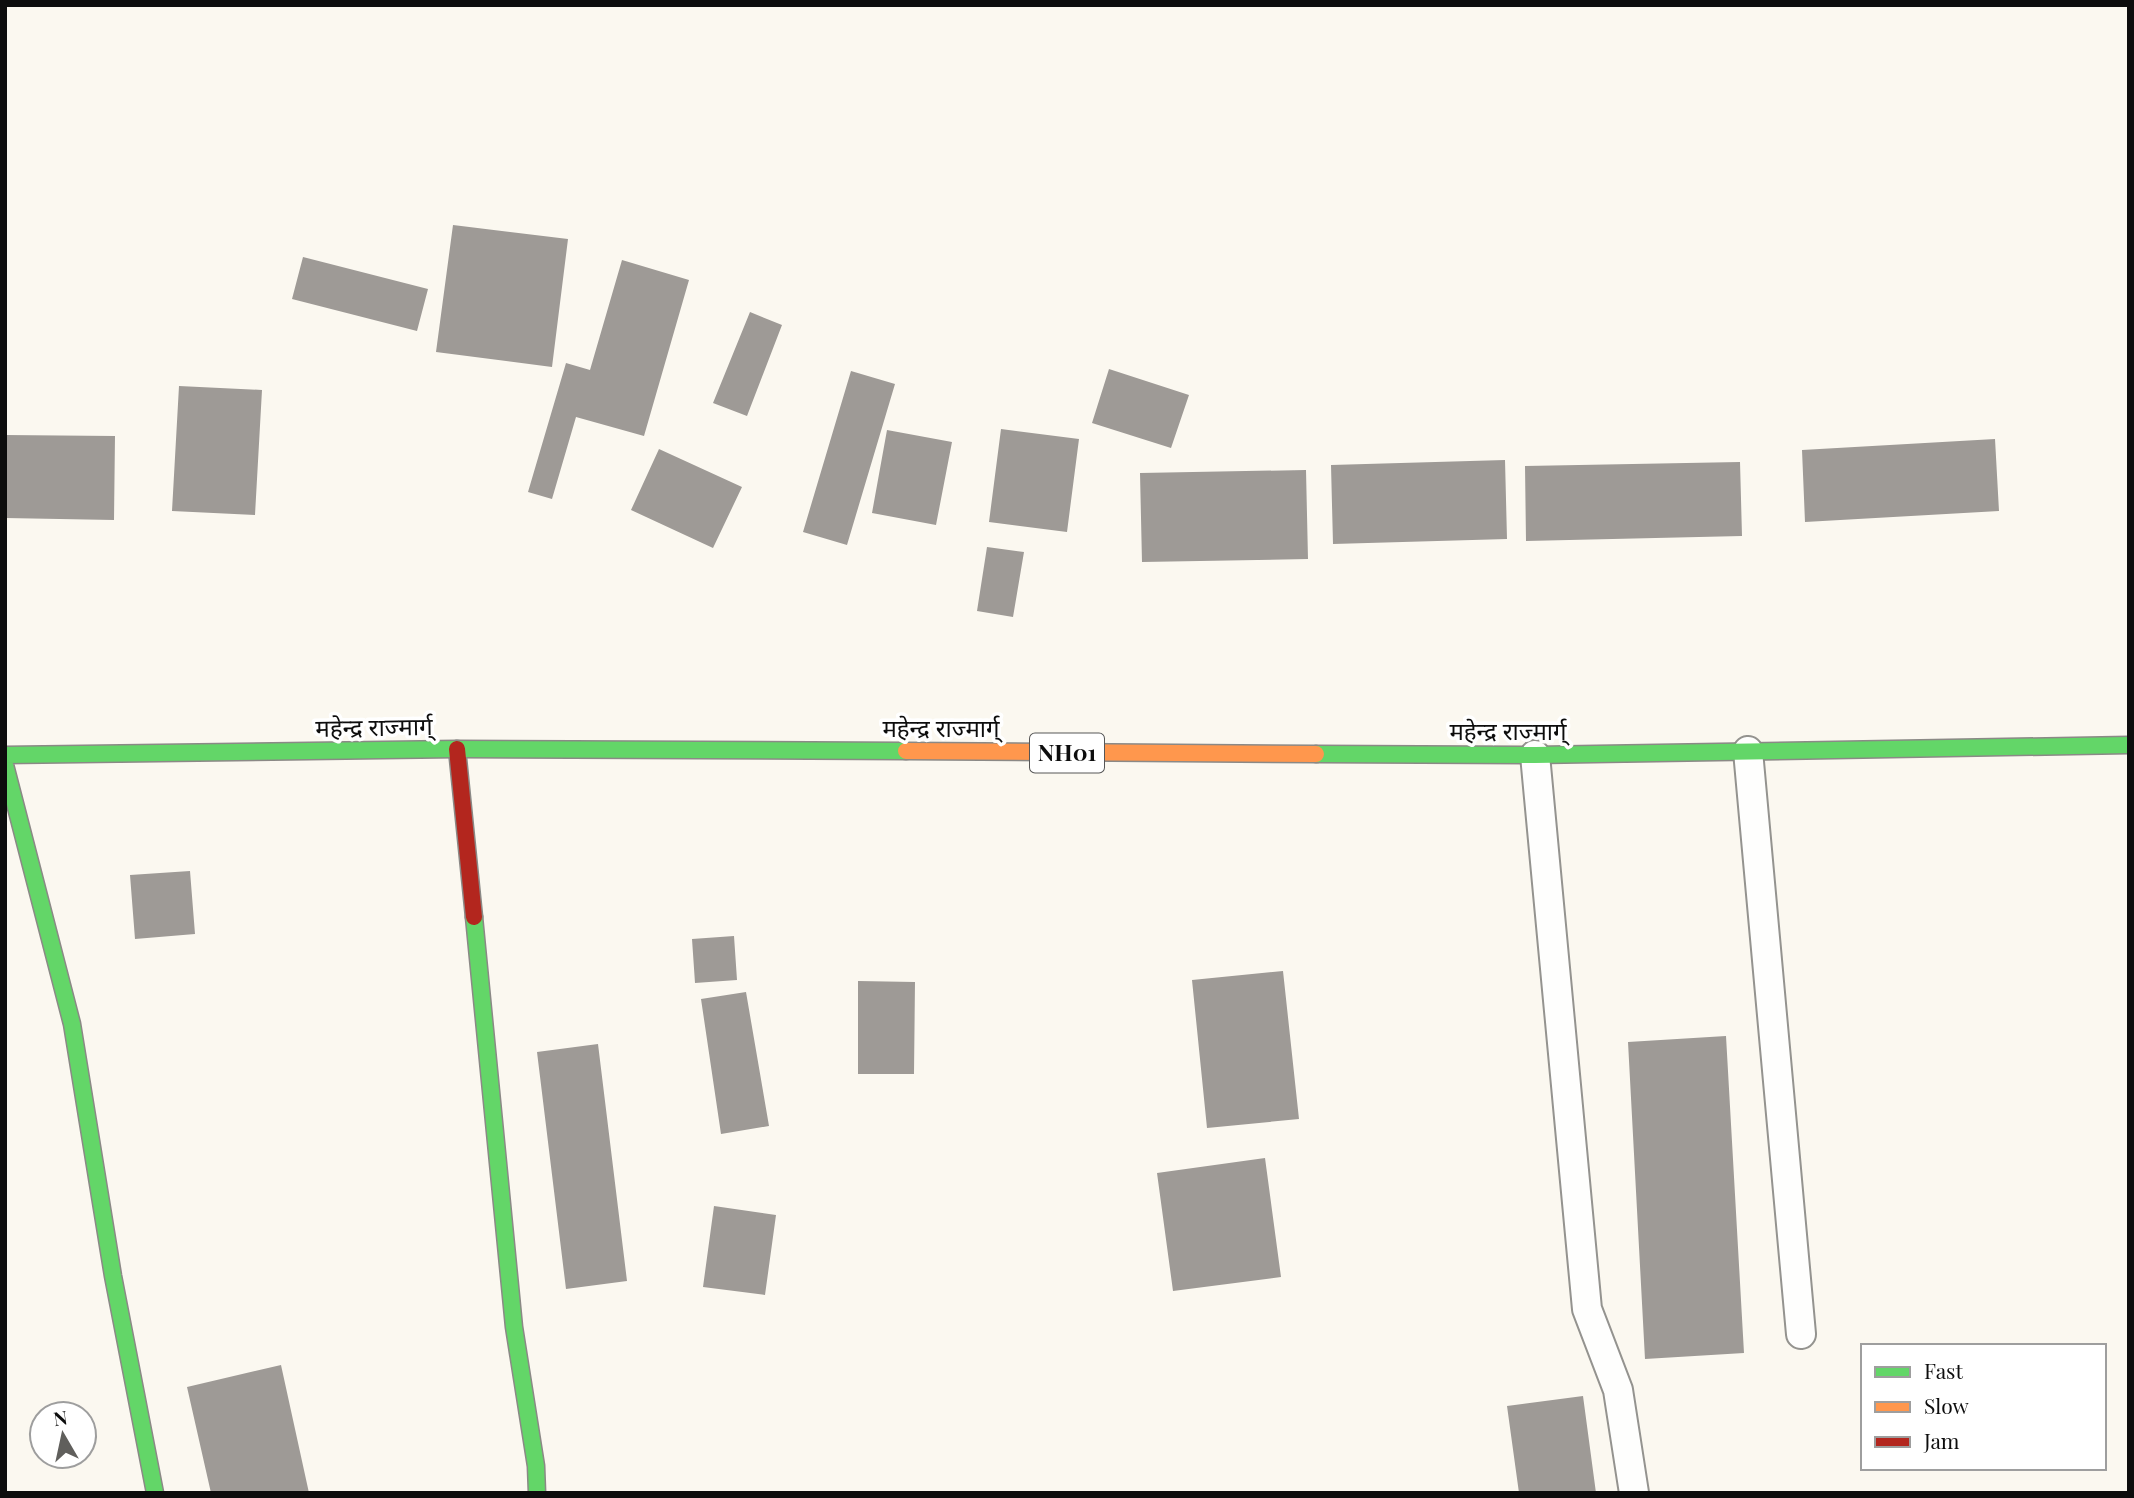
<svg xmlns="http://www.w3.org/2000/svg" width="2134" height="1498" font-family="'Playfair Display','Noto Sans Devanagari',serif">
<rect width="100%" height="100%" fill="#fbf8f0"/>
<path fill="#9e9a96" d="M 453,225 L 568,239 L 552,367 L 436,352 Z
M 303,257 L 428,289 L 417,331 L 292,299 Z
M 622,260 L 689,280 L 644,436 L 576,417 L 552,499 L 528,492 L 566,363 L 590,370 Z
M 750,312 L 782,325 L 747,416 L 713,403 Z
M 1109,369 L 1189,395 L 1171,448 L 1092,423 Z
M 851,371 L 895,384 L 847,545 L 803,532 Z
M 179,386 L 262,390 L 255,515 L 172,511 Z
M 1001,429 L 1079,439 L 1067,532 L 989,522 Z
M 887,430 L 952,442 L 936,525 L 872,513 Z
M 5,435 L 115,436 L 114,520 L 5,518 Z
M 1995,439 L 1999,511 L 1805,522 L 1802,450 Z
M 659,449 L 742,487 L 713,548 L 631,510 Z
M 1505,460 L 1507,539 L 1333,544 L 1331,465 Z
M 1740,462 L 1742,536 L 1526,541 L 1525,466 Z
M 1306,470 L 1308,559 L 1142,562 L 1140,473 Z
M 987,547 L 1024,552 L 1013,617 L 977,611 Z
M 190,871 L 195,934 L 135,939 L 130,875 Z
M 734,936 L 737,980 L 695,983 L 692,939 Z
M 1283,971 L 1299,1119 L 1207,1128 L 1192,980 Z
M 858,981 L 915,982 L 914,1074 L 858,1074 Z
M 746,992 L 769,1126 L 721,1134 L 701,999 Z
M 1726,1036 L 1744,1353 L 1645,1359 L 1628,1042 Z
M 598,1044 L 627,1281 L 566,1289 L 537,1052 Z
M 1265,1158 L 1281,1277 L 1173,1291 L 1157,1173 Z
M 714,1206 L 776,1215 L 765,1295 L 703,1287 Z
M 281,1365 L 309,1493 L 211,1493 L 187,1387 Z
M 1583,1396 L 1596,1493 L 1519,1493 L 1507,1406 Z"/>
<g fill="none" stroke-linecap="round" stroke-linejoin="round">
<defs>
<path id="lane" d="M 1748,751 L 1801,1334
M 1535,755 L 1587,1309 L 1618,1390 L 1634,1493"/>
<path id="fast" d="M 1316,754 L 1535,755 L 2129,745
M 5,755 L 457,749 L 906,751
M 5,765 L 72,1024 L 113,1276 L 155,1493
M 474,917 L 514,1327 L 536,1466 L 537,1493"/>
<path id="slow" d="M 906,751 L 1316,754"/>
<path id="jam" d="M 457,749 L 474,917"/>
</defs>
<use href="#lane" stroke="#94938f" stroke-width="32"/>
<use href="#fast" stroke="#8b8986" stroke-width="19"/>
<use href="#slow" stroke="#8b8986" stroke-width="19"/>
<use href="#jam" stroke="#8b8986" stroke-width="19"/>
<use href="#lane" stroke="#fefefd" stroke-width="28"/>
<use href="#fast" stroke="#63d668" stroke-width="16"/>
<use href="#slow" stroke="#ff974d" stroke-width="16"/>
<use href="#jam" stroke="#b3261e" stroke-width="16"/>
</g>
<g text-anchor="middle" stroke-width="7" stroke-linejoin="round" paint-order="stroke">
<rect fill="#fff" stroke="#565656" stroke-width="2" x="1030" y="733.5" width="74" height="39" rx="5"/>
<g font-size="23" font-weight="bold" fill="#0d0d0d">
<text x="1067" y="761">NH01</text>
</g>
<g font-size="24" fill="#0d0d0d" stroke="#fff">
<text transform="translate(374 728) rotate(-1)" y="8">महेन्द्र राज्मार्ग्</text>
<text x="941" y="737">महेन्द्र राज्मार्ग्</text>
<text x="1508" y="740">महेन्द्र राज्मार्ग्</text>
</g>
</g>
<rect width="2134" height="1498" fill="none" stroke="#0d0d0d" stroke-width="14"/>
<rect x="1861" y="1344" width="245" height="126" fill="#ffffff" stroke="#9e9e9e" stroke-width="2"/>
<rect x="1875" y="1367" width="35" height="10" fill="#63d668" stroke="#9e9e9e" stroke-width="2"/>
<text x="1924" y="1379" font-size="21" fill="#0d0d0d">Fast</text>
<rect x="1875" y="1402" width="35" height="10" fill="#ff974d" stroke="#9e9e9e" stroke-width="2"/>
<text x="1924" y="1414" font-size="21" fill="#0d0d0d">Slow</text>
<rect x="1875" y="1437" width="35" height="10" fill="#b3261e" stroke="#9e9e9e" stroke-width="2"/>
<text x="1924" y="1449" font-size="21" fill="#0d0d0d">Jam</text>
<g transform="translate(63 1435) rotate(351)"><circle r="33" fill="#ffffff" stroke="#9e9e9e" stroke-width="2"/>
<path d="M0-5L12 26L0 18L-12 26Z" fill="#605f5c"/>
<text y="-10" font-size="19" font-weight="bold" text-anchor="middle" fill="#0d0d0d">N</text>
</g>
</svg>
